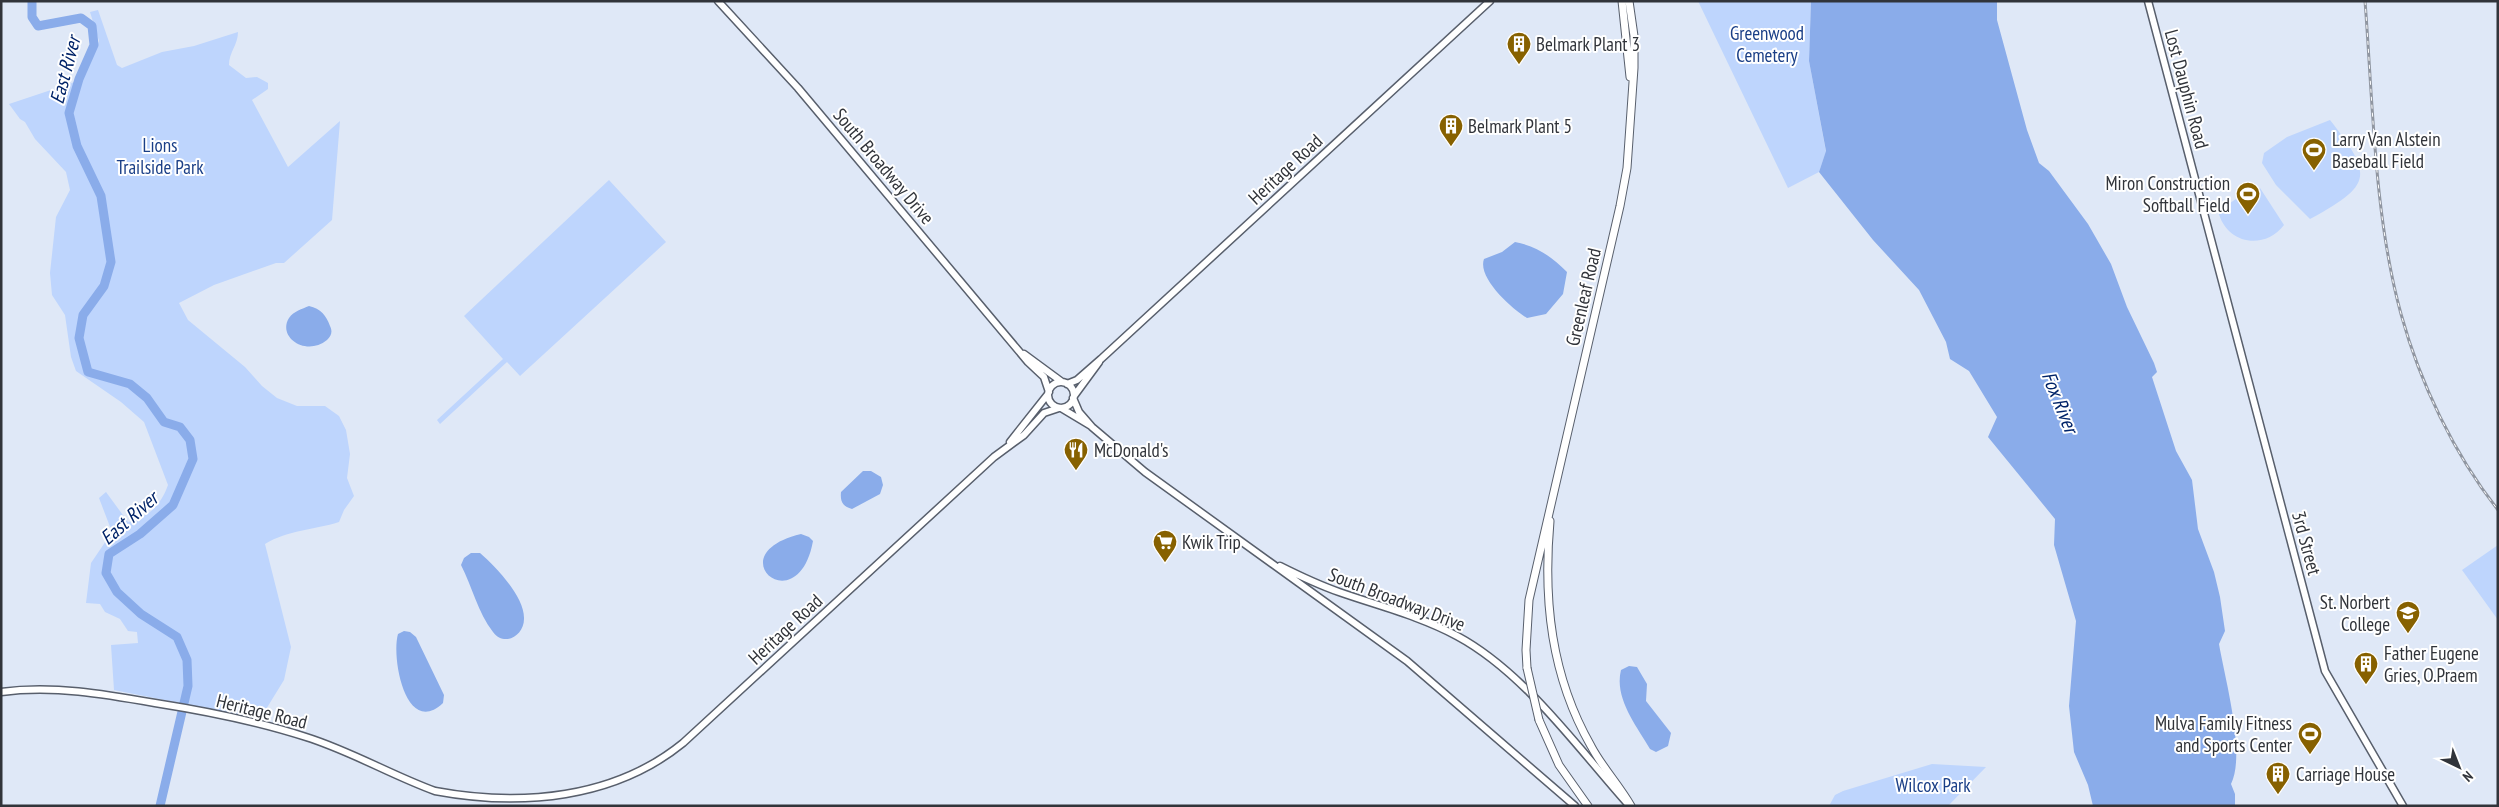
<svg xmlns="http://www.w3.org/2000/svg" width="2499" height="807" font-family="'PT Sans Narrow',sans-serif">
<rect width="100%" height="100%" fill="#dfe8f7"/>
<path fill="#bed5fd" d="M 1698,1 L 1811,1 L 1809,61 L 1826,152 L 1819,172 L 1788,188 Z
M 98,10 L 117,65 L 122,68 L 162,52 L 194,46 L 238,32 C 238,45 229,52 229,65 L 246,78 L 257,77 L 268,83 L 268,89 L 252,100 L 288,167 L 340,121 L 332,220 L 284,263 L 276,263 L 214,285 L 179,303 L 188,320 L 245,367 L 262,386 L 277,398 L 297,406 L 325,406 L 339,416 L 346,430 L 350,454 L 347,478 L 354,496 L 344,510 L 339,522 C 314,530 288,530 265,544 L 291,647 L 284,680 L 260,719 L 114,690 L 111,645 L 138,643 L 137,632 L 128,631 L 120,619 L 105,612 L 100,604 L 86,603 L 91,563 L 112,532 L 99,498 L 106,492 L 128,522 C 149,517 161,505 168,485 L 144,422 L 121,402 L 76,371 L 71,357 L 65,315 L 52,295 L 50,273 L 56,217 L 70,190 L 66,172 L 35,139 L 25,122 L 20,119 L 9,104 L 72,83 L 85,75 L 99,41 L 90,12 Z
M 2330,120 C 2374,176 2372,185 2310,219 L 2276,185 L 2262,163 L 2264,153 L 2287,137 Z
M 609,180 L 666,242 L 520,376 L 507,362 L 440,424 L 437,420 L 503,359 L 464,316 Z
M 2254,187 L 2260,188 L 2284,225 C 2264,251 2226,244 2218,211 Z
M 2498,545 L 2498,620 L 2462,570 Z
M 1932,764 L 1986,767 L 1948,806 L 1829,806 L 1835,795 L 1843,791 Z"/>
<path fill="#8aacea" d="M 1811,1 L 1997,1 L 1997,20 L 2027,130 L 2039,163 L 2049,171 L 2088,224 L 2111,264 L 2127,307 L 2154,363 L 2157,372 L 2152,377 L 2176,451 L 2192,480 L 2198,529 L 2214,572 L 2220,597 L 2225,631 L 2219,644 C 2225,679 2246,754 2231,784 L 2235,794 L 2235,806 L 2093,806 L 2088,785 L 2074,752 L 2069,706 L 2076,621 L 2054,545 L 2055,519 L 1988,437 L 1997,417 L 1969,371 L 1950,359 L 1946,342 L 1919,290 L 1873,240 L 1819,172 L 1826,151 L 1809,61 Z
M 1515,242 C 1537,246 1552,257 1567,272 L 1563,294 L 1546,314 L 1527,318 C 1512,309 1477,278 1484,259 L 1502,252 Z
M 309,306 C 321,309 326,315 330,326 C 333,332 331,336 327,340 C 306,357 277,337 289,318 C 294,311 302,309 309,306 Z
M 863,471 L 871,471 L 881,477 L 883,485 L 880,494 L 852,509 C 843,506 840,502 841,492 Z
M 801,534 L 809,537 L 813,541 C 798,624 716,554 801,534 Z
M 471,553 L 480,553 C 496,567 525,597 524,619 C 524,636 504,647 493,632 C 478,613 472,586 461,565 L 464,558 Z
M 404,631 L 410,632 L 416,637 L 444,695 L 443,703 C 406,738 391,658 398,634 Z
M 1629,666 L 1637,667 L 1647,684 L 1646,701 L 1671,733 L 1668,746 L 1656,752 L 1650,749 C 1636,725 1614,698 1621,670 Z"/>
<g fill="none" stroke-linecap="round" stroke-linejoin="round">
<path stroke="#8aacea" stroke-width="9" d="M 32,1 L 32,17 L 38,26 L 81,18 L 92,26 L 94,45 L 79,79 L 69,113 L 77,146 L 101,196 L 111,262 L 104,286 L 83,315 L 79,338 L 88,372 L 130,384 L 147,398 L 164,422 L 180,427 L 190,440 L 193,459 L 173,505 L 140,534 L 109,554 L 106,573 L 117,592 L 141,614 L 177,637 L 187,660 L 188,686 L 160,806"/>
<defs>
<path id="secondary" d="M 718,1 L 798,88 L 1028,362 L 1044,377 L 1049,392
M 2148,1 L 2325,671 L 2403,806
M 1024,354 L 1062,382
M1048 395a13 13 0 1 1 26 0a13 13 0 1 1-26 0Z
M 1067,384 L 1077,380 L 1101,359 L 1490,1
M 1074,396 L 1099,362
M 1073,398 L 1079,412 L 1092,427 L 1145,472 L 1407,661 L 1575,806
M 1061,408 L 1091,426
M 1010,442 L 1048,394
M 1280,566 C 1300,576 1319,585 1339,592 C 1379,606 1420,616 1457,636 C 1524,672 1577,747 1627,803
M 1,692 C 53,685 104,694 155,703 C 206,711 257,721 306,737 C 351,751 391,775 435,791 C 521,807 614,799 683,743 L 994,457 L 1024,435 L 1044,413 L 1059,408"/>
<path id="primary" d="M 1622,1 L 1630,77
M 1550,521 C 1543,600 1551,676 1591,746 C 1602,767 1619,785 1631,806
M 1527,668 L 1526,650 L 1529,600 L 1620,206 L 1627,168 L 1634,68 L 1634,36 L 1629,1
M 1539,720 L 1559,765 L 1588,806"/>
</defs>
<use href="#secondary" stroke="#585f6c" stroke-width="9"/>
<use href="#primary" stroke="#585f6c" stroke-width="9"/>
<use href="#secondary" stroke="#fff" stroke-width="6"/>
<use href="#primary" stroke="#fff" stroke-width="7"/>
<defs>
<path id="rail" d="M 2365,1 C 2373,103 2374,216 2401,314 C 2420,383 2454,454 2498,510"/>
</defs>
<use href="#rail" stroke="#9096a1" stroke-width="3"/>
<use href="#rail" stroke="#fff" stroke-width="1" stroke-dasharray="4" stroke-linecap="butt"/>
<defs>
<path id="primary-bridge" d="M 1527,668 L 1539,720"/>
</defs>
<use href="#primary-bridge" stroke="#585f6c" stroke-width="9" stroke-linecap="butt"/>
<use href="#primary-bridge" stroke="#fff" stroke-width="7"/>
</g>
<defs>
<symbol id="building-pin" viewBox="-11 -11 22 30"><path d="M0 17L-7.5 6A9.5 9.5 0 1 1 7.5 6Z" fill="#876100" stroke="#fff"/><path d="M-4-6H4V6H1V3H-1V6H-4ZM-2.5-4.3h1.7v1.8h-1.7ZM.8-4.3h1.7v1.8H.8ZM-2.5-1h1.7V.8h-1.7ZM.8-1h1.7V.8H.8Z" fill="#fff"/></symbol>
<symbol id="stadium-pin" viewBox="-11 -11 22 30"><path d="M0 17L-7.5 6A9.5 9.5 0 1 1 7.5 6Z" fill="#876100" stroke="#fff"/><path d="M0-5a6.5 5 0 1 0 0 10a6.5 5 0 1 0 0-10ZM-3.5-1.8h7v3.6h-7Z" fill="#fff"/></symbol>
<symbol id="restaurant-pin" viewBox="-11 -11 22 30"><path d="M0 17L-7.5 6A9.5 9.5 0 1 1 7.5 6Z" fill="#876100" stroke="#fff"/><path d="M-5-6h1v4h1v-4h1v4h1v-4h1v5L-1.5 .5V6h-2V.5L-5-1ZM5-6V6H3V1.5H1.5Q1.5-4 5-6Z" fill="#fff"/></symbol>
<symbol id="supermarket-pin" viewBox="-11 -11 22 30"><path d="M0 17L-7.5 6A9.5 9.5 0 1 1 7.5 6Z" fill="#876100" stroke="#fff"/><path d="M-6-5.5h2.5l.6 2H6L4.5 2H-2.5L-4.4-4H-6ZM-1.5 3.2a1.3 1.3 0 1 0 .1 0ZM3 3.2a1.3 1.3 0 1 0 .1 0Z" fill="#fff"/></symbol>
<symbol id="university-pin" viewBox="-11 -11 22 30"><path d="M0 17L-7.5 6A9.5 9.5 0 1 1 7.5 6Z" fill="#876100" stroke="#fff"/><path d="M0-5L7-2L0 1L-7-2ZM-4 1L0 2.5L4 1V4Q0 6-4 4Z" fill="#fff"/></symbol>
</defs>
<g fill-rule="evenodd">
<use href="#building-pin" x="1505" y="30" width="28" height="38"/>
<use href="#building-pin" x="1437" y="112" width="28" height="38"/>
<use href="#stadium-pin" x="2300" y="136" width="28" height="38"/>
<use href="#stadium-pin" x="2234" y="180" width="28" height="38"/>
<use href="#restaurant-pin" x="1062" y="436" width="28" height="38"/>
<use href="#supermarket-pin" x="1151" y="528" width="28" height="38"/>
<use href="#university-pin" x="2394" y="599" width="28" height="38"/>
<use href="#building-pin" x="2352" y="650" width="28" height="38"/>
<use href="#stadium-pin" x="2296" y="720" width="28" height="38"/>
<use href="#building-pin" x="2264" y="760" width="28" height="38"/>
</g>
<g text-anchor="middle" stroke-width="4" stroke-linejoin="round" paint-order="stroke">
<g font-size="19" fill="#1a3f87" stroke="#fff">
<text x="1767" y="40">Greenwood<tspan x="1767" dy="22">Cemetery</tspan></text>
<text x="160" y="152">Lions<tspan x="160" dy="22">Trailside Park</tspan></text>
<text x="1933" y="792">Wilcox Park</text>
</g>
<g font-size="19" fill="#31343a" stroke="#fff" text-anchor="start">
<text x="1536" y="51">Belmark Plant 3</text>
<text x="1468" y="133">Belmark Plant 5</text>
<text x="2332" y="146">Larry Van Alstein<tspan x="2332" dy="22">Baseball Field</tspan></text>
<text x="2230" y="190" text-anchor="end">Miron Construction<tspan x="2230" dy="22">Softball Field</tspan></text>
<text x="1094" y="457">McDonald's</text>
<text x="1182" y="549">Kwik Trip</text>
<text x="2390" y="609" text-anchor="end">St. Norbert<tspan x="2390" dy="22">College</tspan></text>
<text x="2384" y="660">Father Eugene<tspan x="2384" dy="22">Gries, O.Praem</tspan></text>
<text x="2292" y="730" text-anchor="end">Mulva Family Fitness<tspan x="2292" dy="22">and Sports Center</tspan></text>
<text x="2296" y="781">Carriage House</text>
</g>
<g font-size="19" fill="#31343a" stroke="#fff">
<text transform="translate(2187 89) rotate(75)" y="7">Lost Dauphin Road</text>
<text transform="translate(884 166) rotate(50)" y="7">South Broadway Drive</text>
<text transform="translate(1285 169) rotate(-43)" y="7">Heritage Road</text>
<text transform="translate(1583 297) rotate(-77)" y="7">Greenleaf Road</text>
<text transform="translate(2307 543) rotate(75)" y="7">3rd Street</text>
<text transform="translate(1397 599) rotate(21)" y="7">South Broadway Drive</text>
<text transform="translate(785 629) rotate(-43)" y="7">Heritage Road</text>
<text transform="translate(262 711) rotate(14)" y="7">Heritage Road</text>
</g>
<g font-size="20" font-style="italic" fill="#002368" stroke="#fff">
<text transform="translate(65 70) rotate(-75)" y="7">East River</text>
<text transform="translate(2060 402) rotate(68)" y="7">Fox River</text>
<text transform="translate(129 518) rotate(-41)" y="7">East River</text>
</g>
</g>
<rect width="2499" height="807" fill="none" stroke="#31343a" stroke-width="5"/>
<g transform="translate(2459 767) rotate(137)" stroke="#ffffff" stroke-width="4" paint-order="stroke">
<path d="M0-4L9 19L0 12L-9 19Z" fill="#31343a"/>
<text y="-8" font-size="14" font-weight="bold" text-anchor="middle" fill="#31343a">N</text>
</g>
</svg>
